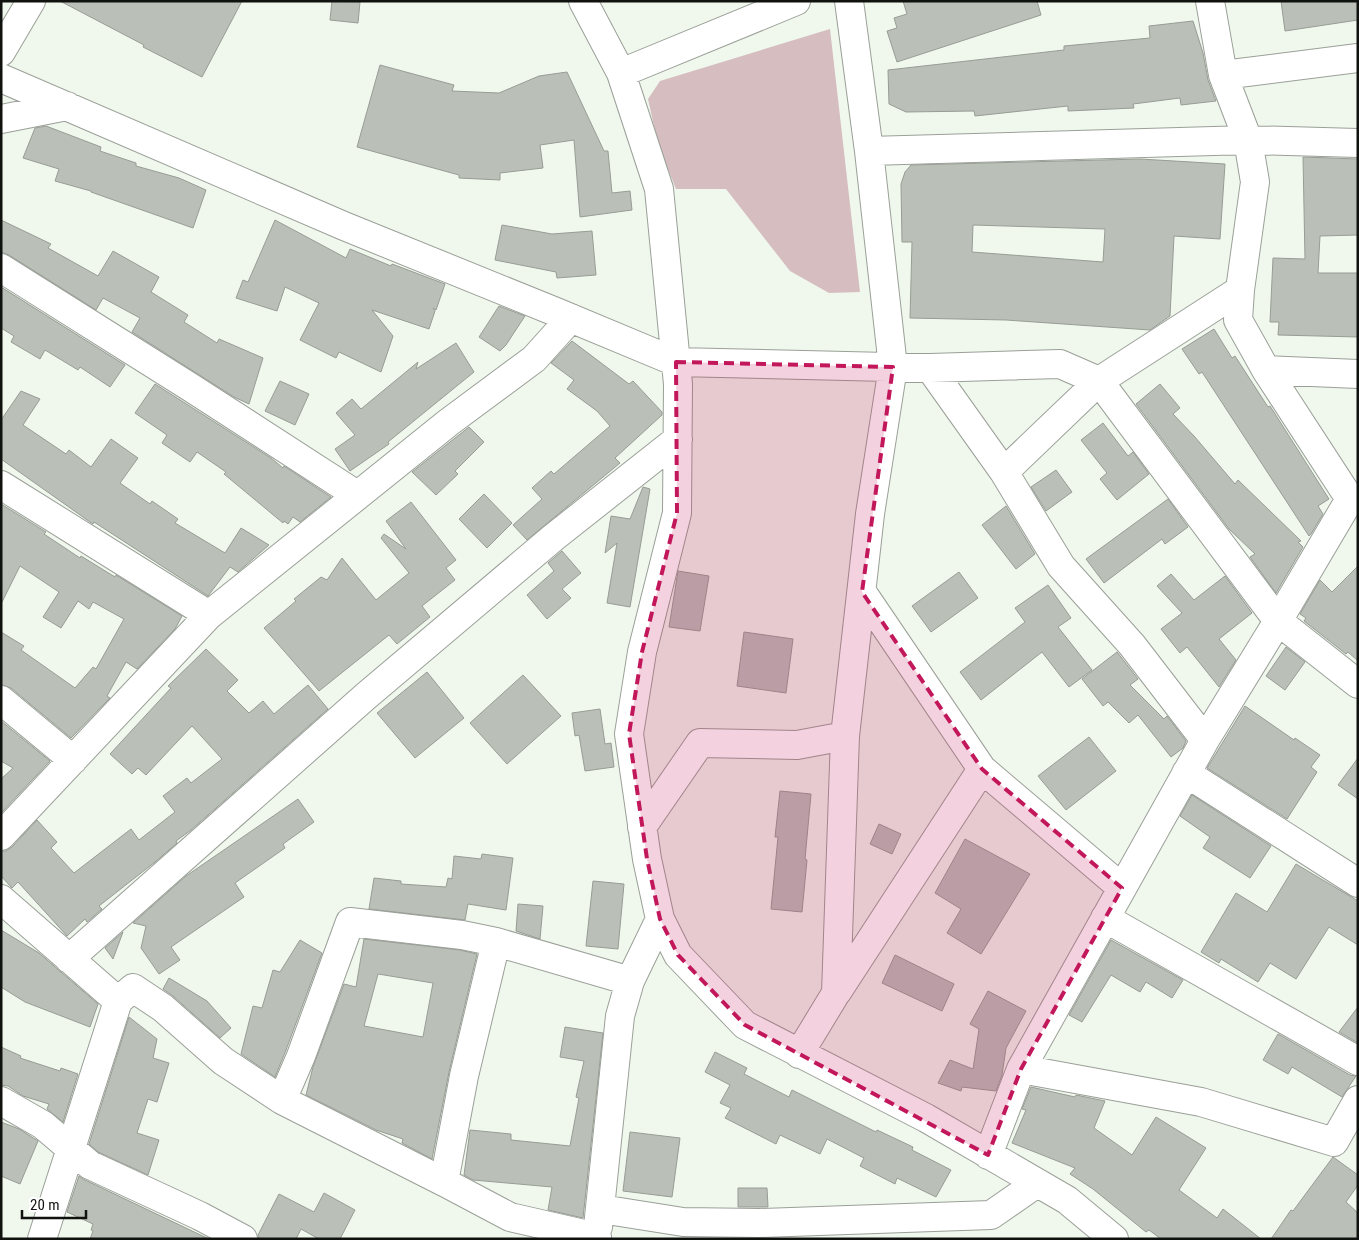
<svg xmlns="http://www.w3.org/2000/svg" width="1359" height="1240" font-family="'Roboto Condensed',sans-serif">
<rect width="100%" height="100%" fill="#f0f7ed"/>
<path fill="#d5bdc0" d="M 830,29 L 860,292 L 829,293 L 790,271 L 726,189 L 676,189 L 658,144 L 648,99 L 660,81 Z"/>
<path fill="#bac0b8" stroke="#979d95" fill-rule="evenodd" d="M 60,1 L 242,1 L 202,77 L 143,47 L 144,45 Z
M 332,1 L 360,2 L 358,23 L 330,20 Z
M 903,1 L 1037,1 L 1041,15 L 897,62 L 887,31 L 897,28 L 894,18 L 907,14 Z
M 1281,1 L 1358,1 L 1358,20 L 1285,31 Z
M 1193,21 L 1203,53 L 1208,80 L 1216,101 L 1181,105 L 1180,98 L 1133,104 L 1134,108 L 1068,111 L 1068,106 L 975,116 L 974,111 L 906,112 L 889,104 L 888,70 L 1064,50 L 1064,46 L 1150,38 L 1149,26 Z
M 380,65 L 454,85 L 452,91 L 499,93 L 539,76 L 567,72 L 604,151 L 608,151 L 612,193 L 630,191 L 632,210 L 580,217 L 574,140 L 540,145 L 543,168 L 500,173 L 500,180 L 459,178 L 459,175 L 357,147 Z
M 46,126 L 101,147 L 100,151 L 136,163 L 136,166 L 179,178 L 206,190 L 193,228 L 91,192 L 91,191 L 55,181 L 59,169 L 23,158 L 35,128 Z
M 1303,157 L 1358,159 L 1358,235 L 1320,236 L 1318,273 L 1358,273 L 1358,337 L 1278,335 L 1279,322 L 1270,322 L 1273,258 L 1305,259 Z
M 1140,159 L 1225,164 L 1220,239 L 1174,236 L 1170,316 L 1150,330 L 1006,320 L 910,318 L 912,242 L 902,242 L 901,184 L 905,172 L 911,165 ZM 973,225 L 1105,229 L 1103,262 L 972,252 Z
M 1,220 L 51,244 L 48,248 L 98,276 L 113,251 L 159,277 L 151,292 L 188,315 L 184,322 L 217,343 L 219,339 L 263,358 L 249,404 L 234,397 L 132,332 L 140,318 L 103,298 L 96,310 L 9,255 L 1,252 Z
M 275,220 L 346,258 L 350,249 L 391,266 L 392,264 L 445,284 L 436,310 L 433,308 L 435,311 L 429,329 L 372,310 L 393,336 L 381,372 L 339,352 L 336,358 L 300,340 L 319,303 L 285,287 L 277,311 L 236,298 L 243,280 L 248,282 Z
M 502,225 L 552,234 L 592,231 L 596,275 L 557,278 L 556,272 L 495,260 Z
M 1,287 L 125,365 L 110,387 L 80,367 L 78,370 L 45,350 L 40,359 L 11,342 L 14,336 L 1,328 Z
M 499,306 L 525,316 L 506,345 L 500,351 L 479,337 Z
M 1214,329 L 1232,358 L 1235,356 L 1268,407 L 1270,406 L 1329,499 L 1318,506 L 1323,514 L 1311,534 L 1309,536 L 1202,372 L 1199,374 L 1182,349 Z
M 572,341 L 629,384 L 633,381 L 662,412 L 662,415 L 615,458 L 620,463 L 527,540 L 513,525 L 542,499 L 532,488 L 551,471 L 554,474 L 610,426 L 597,411 L 567,389 L 574,380 L 551,363 Z
M 456,343 L 474,372 L 388,442 L 389,444 L 350,471 L 335,449 L 355,435 L 336,413 L 352,399 L 361,409 L 418,362 L 416,369 Z
M 280,381 L 309,394 L 295,425 L 265,411 Z
M 155,384 L 271,458 L 283,468 L 284,466 L 331,497 L 300,522 L 293,517 L 288,524 L 284,521 L 283,523 L 224,474 L 226,472 L 197,452 L 190,462 L 162,443 L 167,435 L 135,413 Z
M 1160,384 L 1180,408 L 1173,414 L 1194,436 L 1235,484 L 1238,480 L 1301,541 L 1298,542 L 1303,547 L 1276,593 L 1250,557 L 1255,554 L 1229,529 L 1136,404 Z
M 21,391 L 40,399 L 23,425 L 66,454 L 69,450 L 91,467 L 111,439 L 138,458 L 120,483 L 150,504 L 152,501 L 178,519 L 175,523 L 225,553 L 241,528 L 269,545 L 238,572 L 230,567 L 208,596 L 94,522 L 93,524 L 90,522 L 1,459 L 1,420 Z
M 1103,423 L 1128,456 L 1133,452 L 1149,474 L 1117,500 L 1100,479 L 1107,473 L 1081,440 Z
M 469,427 L 484,442 L 455,471 L 458,474 L 436,495 L 412,472 Z
M 1056,470 L 1072,492 L 1046,511 L 1031,487 Z
M 643,487 L 650,489 L 630,607 L 607,603 L 617,543 L 605,553 L 611,516 L 630,519 Z
M 484,494 L 512,523 L 487,548 L 459,519 Z
M 1168,499 L 1188,527 L 1165,544 L 1162,539 L 1104,583 L 1086,559 Z
M 411,502 L 456,560 L 446,568 L 455,580 L 422,606 L 430,617 L 397,644 L 389,635 L 319,691 L 264,628 L 296,601 L 294,599 L 321,577 L 327,580 L 342,558 L 376,600 L 409,573 L 381,538 L 384,534 L 406,549 L 386,521 Z
M 1,504 L 46,532 L 44,534 L 80,558 L 81,556 L 115,577 L 116,575 L 182,616 L 175,629 L 137,669 L 126,662 L 107,696 L 110,698 L 71,738 L 11,688 L 1,685 L 1,632 L 24,646 L 21,650 L 75,688 L 93,667 L 96,669 L 124,619 L 93,602 L 89,609 L 78,601 L 61,628 L 43,617 L 59,592 L 20,566 L 1,604 Z
M 1006,506 L 1035,554 L 1016,569 L 982,525 Z
M 562,551 L 581,573 L 562,589 L 571,598 L 547,619 L 527,595 L 554,571 L 548,563 Z
M 1358,566 L 1358,661 L 1348,652 L 1346,654 L 1304,621 L 1306,618 L 1300,614 L 1320,580 L 1332,592 Z
M 678,571 L 709,576 L 700,631 L 669,627 Z
M 959,572 L 978,598 L 931,632 L 912,606 Z
M 1171,574 L 1194,600 L 1225,576 L 1252,613 L 1219,639 L 1236,660 L 1219,687 L 1187,647 L 1180,653 L 1161,629 L 1182,613 L 1157,586 Z
M 1048,585 L 1071,618 L 1058,627 L 1092,670 L 1069,687 L 1042,652 L 981,700 L 960,672 L 1025,622 L 1015,608 Z
M 744,632 L 793,639 L 786,693 L 737,686 Z
M 1286,647 L 1305,662 L 1285,690 L 1266,676 Z
M 206,649 L 238,680 L 227,691 L 249,713 L 263,701 L 274,714 L 308,685 L 328,709 L 191,830 L 176,841 L 177,843 L 155,862 L 99,906 L 102,909 L 87,922 L 85,919 L 67,936 L 18,882 L 12,888 L 1,876 L 1,851 L 6,851 L 12,847 L 37,820 L 57,842 L 51,848 L 74,873 L 131,829 L 139,840 L 175,812 L 163,796 L 187,778 L 191,783 L 222,759 L 192,726 L 146,775 L 138,768 L 132,774 L 110,754 L 171,688 L 168,686 Z
M 1117,652 L 1138,679 L 1130,685 L 1164,719 L 1167,716 L 1186,741 L 1183,748 L 1171,757 L 1138,715 L 1129,723 L 1108,702 L 1103,706 L 1082,679 Z
M 427,672 L 464,718 L 415,758 L 377,713 Z
M 523,675 L 561,716 L 507,764 L 470,723 Z
M 1245,706 L 1294,740 L 1295,738 L 1320,755 L 1311,767 L 1317,772 L 1287,819 L 1207,768 Z
M 600,709 L 605,744 L 611,743 L 614,767 L 585,771 L 579,735 L 575,736 L 572,713 Z
M 1,721 L 50,761 L 1,813 L 1,779 L 13,768 L 1,761 Z
M 1089,737 L 1116,771 L 1066,810 L 1038,776 Z
M 1358,758 L 1358,799 L 1338,785 Z
M 780,791 L 811,794 L 805,859 L 807,860 L 802,912 L 771,909 L 778,837 L 775,837 Z
M 1192,795 L 1271,846 L 1250,878 L 1203,848 L 1210,837 L 1180,816 Z
M 298,799 L 314,822 L 283,844 L 285,848 L 235,883 L 244,897 L 171,947 L 180,960 L 159,974 L 141,948 L 146,926 L 133,923 L 186,876 Z
M 879,824 L 901,834 L 892,854 L 870,844 Z
M 965,839 L 1030,874 L 981,954 L 947,933 L 961,909 L 935,893 Z
M 482,854 L 513,858 L 506,910 L 468,904 L 465,920 L 369,909 L 374,878 L 401,881 L 401,884 L 446,887 L 448,878 L 452,879 L 454,856 L 481,859 Z
M 1296,864 L 1358,901 L 1358,945 L 1329,927 L 1296,979 L 1270,963 L 1258,982 L 1221,959 L 1219,963 L 1201,952 L 1236,893 L 1267,912 Z
M 593,881 L 624,884 L 618,949 L 586,946 Z
M 518,904 L 543,906 L 540,939 L 516,931 Z
M 1,930 L 39,953 L 98,1004 L 90,1027 L 25,1002 L 1,987 Z
M 123,932 L 113,959 L 105,948 Z
M 364,939 L 460,950 L 477,954 L 449,1072 L 432,1159 L 402,1143 L 403,1139 L 376,1130 L 306,1095 L 313,1067 L 344,984 L 356,987 ZM 378,974 L 433,983 L 423,1037 L 364,1026 Z
M 300,940 L 322,953 L 286,1050 L 275,1077 L 241,1054 L 253,1006 L 262,1008 L 273,970 L 280,972 Z
M 1111,940 L 1183,980 L 1172,998 L 1146,982 L 1140,992 L 1111,975 L 1082,1022 L 1069,1015 Z
M 895,955 L 954,984 L 942,1011 L 882,983 Z
M 169,978 L 207,1001 L 231,1028 L 220,1038 L 173,996 L 163,989 Z
M 988,991 L 1026,1011 L 1006,1048 L 1002,1075 L 996,1091 L 962,1087 L 961,1091 L 938,1083 L 950,1060 L 973,1069 L 979,1029 L 970,1024 Z
M 1358,1007 L 1358,1043 L 1339,1032 Z
M 129,1017 L 157,1039 L 153,1058 L 169,1063 L 157,1102 L 148,1099 L 137,1133 L 159,1140 L 148,1175 L 98,1152 L 89,1144 Z
M 565,1027 L 603,1033 L 583,1218 L 548,1210 L 552,1187 L 473,1180 L 464,1175 L 470,1130 L 511,1134 L 511,1140 L 570,1146 L 579,1098 L 576,1097 L 584,1061 L 560,1057 Z
M 1278,1034 L 1350,1075 L 1356,1076 L 1342,1097 L 1292,1067 L 1288,1074 L 1263,1060 Z
M 1,1047 L 21,1056 L 20,1058 L 60,1071 L 61,1068 L 78,1074 L 63,1122 L 47,1109 L 49,1104 L 23,1096 L 8,1086 L 1,1085 Z
M 715,1052 L 747,1068 L 744,1074 L 789,1097 L 792,1090 L 876,1132 L 877,1130 L 913,1147 L 912,1150 L 951,1170 L 936,1197 L 897,1178 L 895,1184 L 860,1166 L 864,1158 L 827,1139 L 820,1154 L 780,1135 L 776,1144 L 725,1118 L 731,1108 L 720,1103 L 730,1085 L 705,1072 Z
M 1031,1087 L 1075,1097 L 1076,1095 L 1105,1101 L 1094,1128 L 1132,1155 L 1156,1117 L 1206,1148 L 1179,1190 L 1217,1218 L 1223,1209 L 1261,1239 L 1161,1239 L 1149,1230 L 1146,1232 L 1093,1189 L 1070,1174 L 1075,1168 L 1012,1143 L 1026,1110 L 1022,1109 Z
M 1,1122 L 19,1129 L 38,1141 L 20,1184 L 1,1176 Z
M 630,1132 L 680,1138 L 672,1197 L 623,1191 Z
M 1333,1157 L 1358,1175 L 1358,1185 L 1346,1202 L 1358,1213 L 1358,1239 L 1271,1239 L 1291,1210 L 1293,1211 Z
M 79,1176 L 83,1179 L 209,1239 L 90,1239 L 93,1231 L 91,1230 L 93,1224 L 67,1212 Z
M 738,1188 L 767,1188 L 768,1207 L 738,1207 Z
M 324,1193 L 355,1210 L 340,1239 L 319,1239 L 301,1229 L 296,1239 L 259,1239 L 258,1235 L 279,1194 L 314,1212 Z"/>
<g fill="none" stroke-linecap="round" stroke-linejoin="round">
<defs>
<path id="minor" d="M 583,1 L 621,73 L 659,189 L 678,384 L 677,513 L 642,652 L 629,734 L 647,859 L 660,919 L 678,955 L 745,1025 L 926,1118 L 1067,1200 L 1114,1239
M 1,52 L 31,1
M 621,73 L 796,1
M 1223,75 L 1358,58
M 1,78 L 344,226 L 556,312 L 676,362 L 930,368 L 1060,364 L 1099,381 L 1278,621 L 1358,684
M 1,119 L 67,106
M 869,151 L 1248,140 L 1358,143
M 1,268 L 190,387 L 357,495
M 930,368 L 1004,472
M 1266,370 L 1358,374
M 1,485 L 209,615
M 862,592 L 982,769 L 1122,888
M 1,700 L 73,760
M 1205,740 L 1132,645 L 1061,566 L 1004,472 L 1099,381 L 1240,290
M 1186,773 L 1358,883
M 642,827 L 700,743 L 797,745 L 845,736
M 1,836 L 209,615 L 449,422 L 534,359 L 571,318
M 1,899 L 118,1001 L 42,1239
M 1105,918 L 1358,1061
M 496,942 L 464,1076 L 444,1182 L 510,1217 L 597,1237
M 69,959 L 366,696 L 554,537 L 678,439
M 837,992 L 982,769
M 118,1001 L 133,988 L 163,1008 L 223,1061 L 282,1100 L 301,1056 L 350,922 L 462,935 L 496,942 L 630,981
M 799,1054 L 836,993 L 845,736 L 870,514 L 893,367 L 869,151 L 849,1
M 1021,1069 L 1201,1102 L 1334,1142 L 1358,1100
M 282,1100 L 444,1182
M 1,1101 L 43,1125 L 90,1165 L 200,1216 L 243,1239
M 988,1155 L 1021,1069 L 1205,740 L 1278,621 L 1350,499 L 1266,370 L 1238,320 L 1240,290 L 1255,182 L 1248,140 L 1223,75 L 1210,1
M 601,1209 L 683,1222 L 759,1223 L 991,1215 L 1037,1183
M 598,1227 L 620,1016 L 630,981 L 660,919"/>
</defs>
<use href="#minor" stroke="#9aa098" stroke-width="30"/>
<use href="#minor" stroke="#fff" stroke-width="28"/>
</g>
<path fill="#c2185b" fill-opacity="0.2" stroke="#c2185b" stroke-width="4" stroke-dasharray="10 6" stroke-linejoin="round" d="M 676,362 L 893,367 L 862,592 L 982,769 L 1122,888 L 1021,1069 L 988,1155 L 745,1025 L 678,955 L 660,919 L 647,859 L 629,734 L 642,652 L 677,513 Z"/>
<rect width="1359" height="1240" fill="none" stroke="#10120f" stroke-width="5"/>
<path d="M22 1210v8h64v-8" fill="none" stroke="#10120f" stroke-width="2.5"/>
<text x="30" y="1210" font-size="15" fill="#10120f" stroke="#ffffff" stroke-width="4" paint-order="stroke">20 m</text>
</svg>
